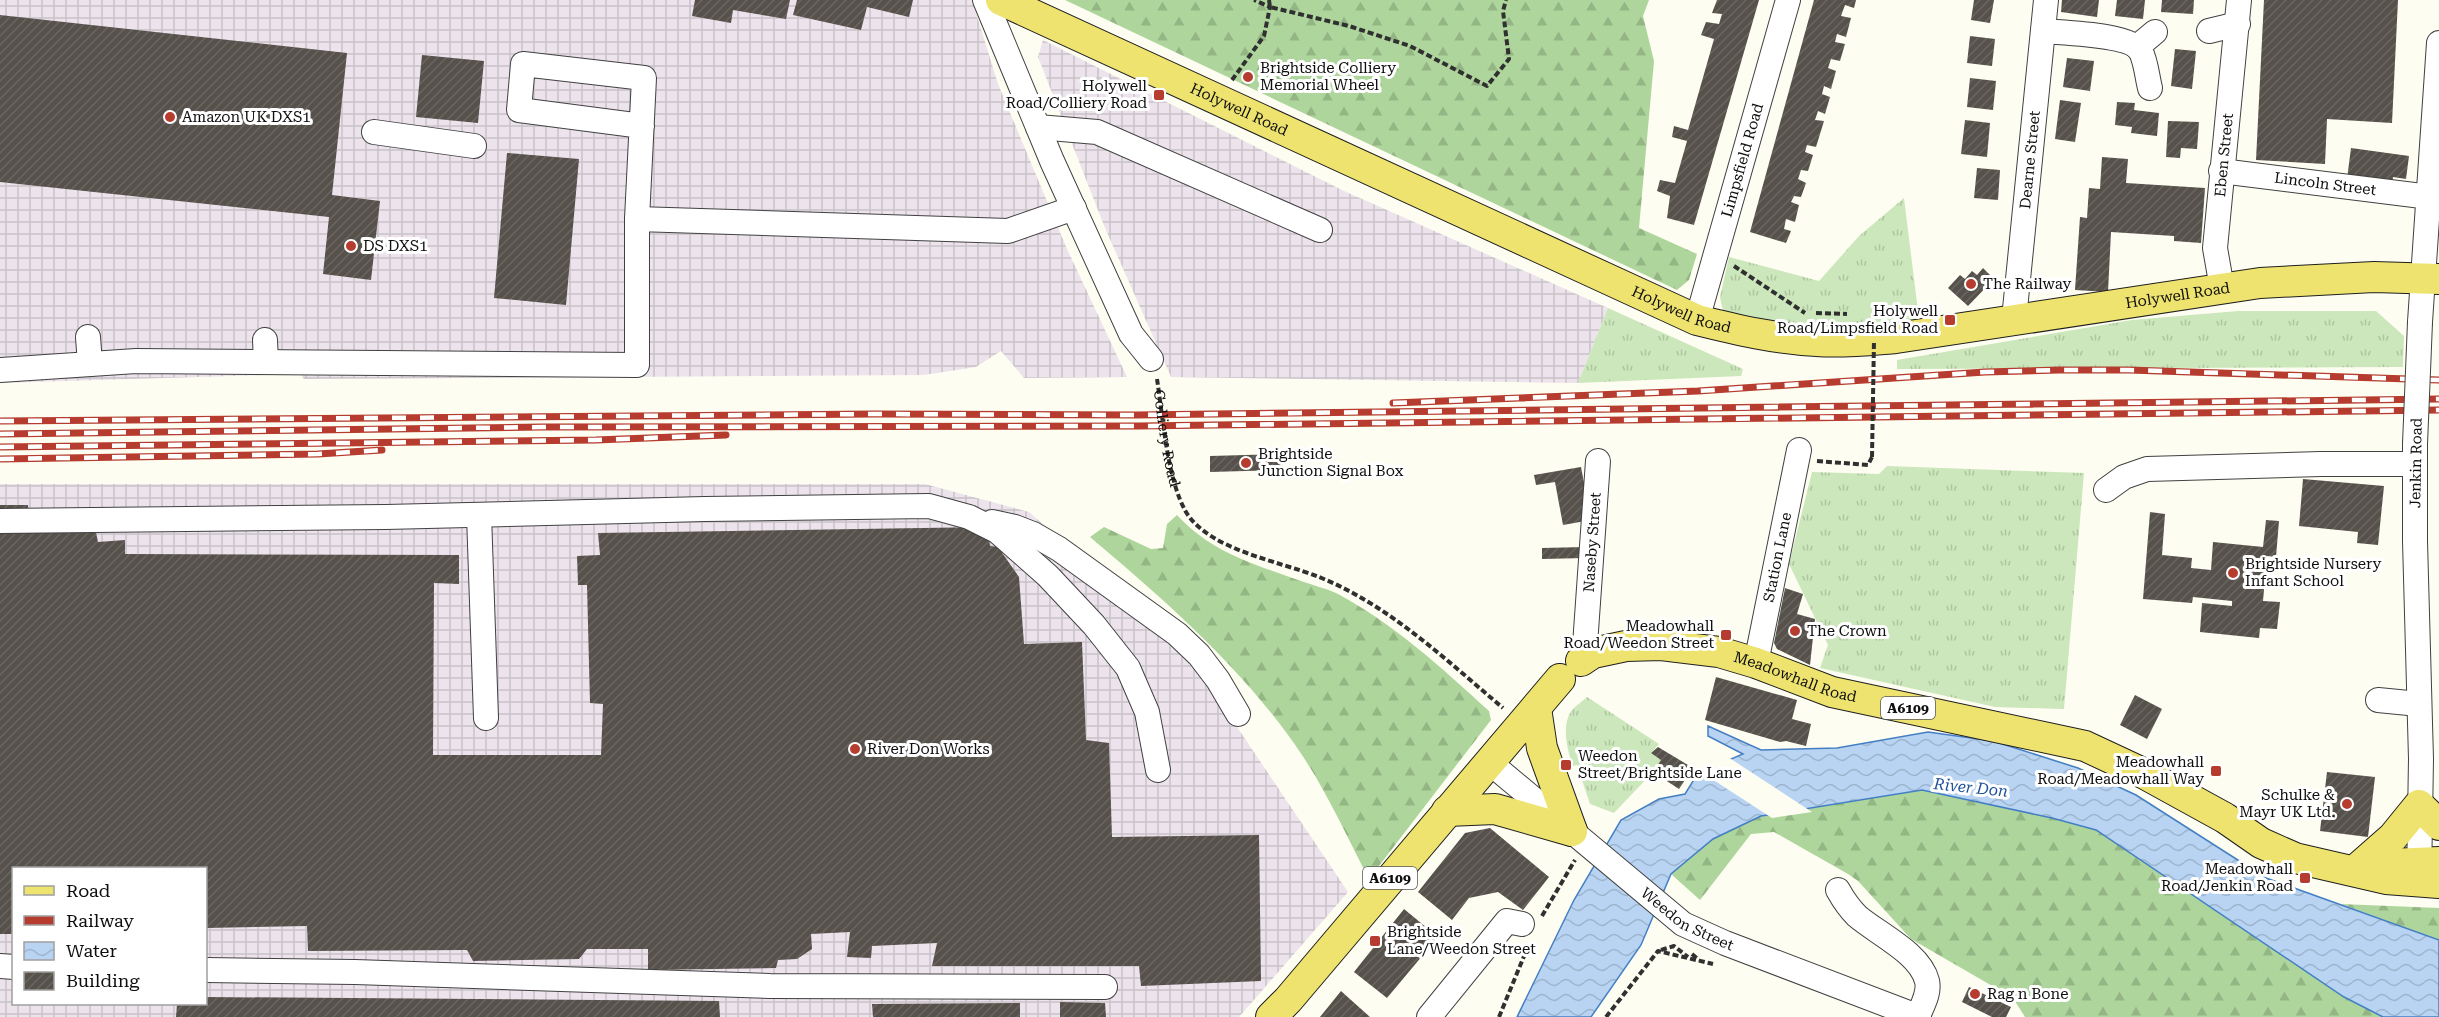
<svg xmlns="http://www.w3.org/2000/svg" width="2439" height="1017" font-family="'Roboto Serif',serif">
<defs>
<pattern id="industrial-grid" width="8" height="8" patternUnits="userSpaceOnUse" patternTransform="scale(1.5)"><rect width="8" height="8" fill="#ece3ec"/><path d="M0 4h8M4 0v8" fill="none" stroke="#c9c2c9"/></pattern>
<pattern id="grass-tufts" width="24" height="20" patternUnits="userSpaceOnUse" patternTransform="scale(1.5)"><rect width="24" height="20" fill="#cce7bc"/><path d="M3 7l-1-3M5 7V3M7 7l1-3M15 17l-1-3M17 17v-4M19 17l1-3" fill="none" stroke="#aec5a0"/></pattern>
<pattern id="forest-firs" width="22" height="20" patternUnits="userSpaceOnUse" patternTransform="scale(1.5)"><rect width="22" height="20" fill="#aed69c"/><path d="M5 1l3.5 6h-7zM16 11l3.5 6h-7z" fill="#94b685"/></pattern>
<pattern id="water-waves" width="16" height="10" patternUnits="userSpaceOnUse" patternTransform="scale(1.5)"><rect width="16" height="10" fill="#b8d4f2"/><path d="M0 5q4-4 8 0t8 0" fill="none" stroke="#9db5ce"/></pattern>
<pattern id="building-hatch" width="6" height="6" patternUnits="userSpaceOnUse" patternTransform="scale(1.5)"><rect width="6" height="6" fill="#56514b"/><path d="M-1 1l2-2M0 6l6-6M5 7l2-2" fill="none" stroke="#696561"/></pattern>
</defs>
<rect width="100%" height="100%" fill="#fefdf1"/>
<path fill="url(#industrial-grid)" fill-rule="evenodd" d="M 0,0 L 972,0 L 998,84 L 1067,249 L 1127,377 L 1024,378 L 1001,351 L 976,367 L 924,375 L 304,379 L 300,374 L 0,383 Z
M 1043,40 L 1344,191 L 1608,308 L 1578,383 L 1171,377 L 1105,228 L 1038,57 Z
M 0,484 L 925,484 L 1029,512 L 1184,648 L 1348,892 L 1239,1017 L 0,1017 ZM 14,868 L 206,868 L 206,1004 L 14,1004 Z"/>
<path fill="url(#grass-tufts)" d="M 1904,198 L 1919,319 L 1875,328 L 1818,330 L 1740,321 L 1723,311 L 1720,297 L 1729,257 L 1819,281 L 1859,236 Z
M 1608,308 L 1743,369 L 1741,376 L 1578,383 Z
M 2238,311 L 2376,311 L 2404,336 L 2403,367 L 1897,369 L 1897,360 L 2132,320 Z
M 1887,466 L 2084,473 L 2064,709 L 1995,707 L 1820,668 L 1828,645 L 1789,564 L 1812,472 L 1879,474 Z
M 1587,697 L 1659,744 L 1651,753 L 1661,760 L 1653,772 L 1614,813 L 1590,804 L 1577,765 L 1573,766 C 1567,751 1561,724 1572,710 C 1576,705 1583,701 1587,697 Z"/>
<path fill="url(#forest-firs)" d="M 1065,0 L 1649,0 L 1643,16 L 1654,61 L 1639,228 L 1697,254 L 1689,280 L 1677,290 Z
M 1177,515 C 1212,553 1254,564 1301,581 C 1312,585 1325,588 1336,593 C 1393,623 1442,668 1489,711 L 1491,720 L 1369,879 C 1347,837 1328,794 1302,755 C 1245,670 1167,602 1090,537 L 1104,527 L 1151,549 L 1163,548 L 1167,524 Z
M 1922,790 L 2052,818 L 2096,830 L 2344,997 L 2383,1017 L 2025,1017 L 2013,998 L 1911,939 L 1858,881 L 1848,874 L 1774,832 L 1751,834 L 1700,900 L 1671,874 L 1713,839 L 1761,816 Z
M 2341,904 L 2439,908 L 2439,940 Z"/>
<path fill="url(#water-waves)" stroke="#447fc4" stroke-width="1.5" d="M 1708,726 L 1761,750 L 1837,748 L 1928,732 L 1993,741 L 2078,768 L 2136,795 L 2266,878 L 2439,940 L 2439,1017 L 2383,1017 L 2344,997 L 2096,830 L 2052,818 L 1922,790 L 1761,816 L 1713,839 L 1671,874 L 1641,945 L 1591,1017 L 1517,1017 L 1574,900 L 1621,820 L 1659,799 L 1685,794 L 1698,773 L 1743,754 L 1708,736 Z"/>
<path fill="#fefdf1" d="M 1728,757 L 1812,812 L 1772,818 L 1698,770 Z"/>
<path fill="url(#building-hatch)" d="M 695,0 L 790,0 L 786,19 L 733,10 L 731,23 L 692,16 Z
M 797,0 L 913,0 L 909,17 L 867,7 L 861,30 L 793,15 Z
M 1717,0 L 1759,0 L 1694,225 L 1667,218 L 1670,196 L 1657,191 L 1660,180 L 1675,183 L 1687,141 L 1672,137 L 1674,126 L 1688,130 L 1714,39 L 1701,35 L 1706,22 L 1719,24 L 1722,14 L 1712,13 Z
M 1814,0 L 1856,0 L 1854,8 L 1845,5 L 1841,16 L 1851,18 L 1846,37 L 1837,34 L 1835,42 L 1845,44 L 1840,61 L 1831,59 L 1828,68 L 1836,71 L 1831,89 L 1824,86 L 1822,94 L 1830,97 L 1825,114 L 1818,111 L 1815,120 L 1824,121 L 1816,147 L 1807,145 L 1805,152 L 1813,155 L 1808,171 L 1801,170 L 1798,179 L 1806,183 L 1801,197 L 1794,196 L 1791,202 L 1799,205 L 1795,222 L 1786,219 L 1784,229 L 1791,231 L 1786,243 L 1750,232 Z
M 1974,0 L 1994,0 L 1990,23 L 1971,20 Z
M 2062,0 L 2099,0 L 2097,17 L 2061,12 Z
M 2117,0 L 2145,0 L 2143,19 L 2115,16 Z
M 2162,0 L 2194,0 L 2193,14 L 2161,12 Z
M 2264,0 L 2398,0 L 2392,123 L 2327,119 L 2325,164 L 2256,160 Z
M 0,15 L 347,53 L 332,195 L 380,201 L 371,280 L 323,274 L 329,217 L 0,182 Z
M 1970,36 L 1995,39 L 1992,66 L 1967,63 Z
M 2175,49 L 2196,51 L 2192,89 L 2171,86 Z
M 422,55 L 484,61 L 478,123 L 416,117 Z
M 2067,58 L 2094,61 L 2090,91 L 2063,87 Z
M 1970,78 L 1996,81 L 1993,110 L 1967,107 Z
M 2060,100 L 2081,103 L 2075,142 L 2055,139 Z
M 2117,102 L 2135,103 L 2134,110 L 2159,113 L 2157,136 L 2131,133 L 2132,127 L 2115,125 Z
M 1965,120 L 1990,123 L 1987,157 L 1961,154 Z
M 2168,121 L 2199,122 L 2197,149 L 2181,148 L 2180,158 L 2166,157 Z
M 2351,148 L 2409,156 L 2406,179 L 2393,177 L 2392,185 L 2347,179 Z
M 507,153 L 579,159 L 566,305 L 494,298 Z
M 2102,157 L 2128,159 L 2126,183 L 2205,188 L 2201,243 L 2174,241 L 2174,236 L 2111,232 L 2108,292 L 2075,290 L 2080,217 L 2087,218 L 2089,188 L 2100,189 Z
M 1977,168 L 2000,170 L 1998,200 L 1974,198 Z
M 1983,268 L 1994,279 L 1968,306 L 1948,288 L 1960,275 L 1965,279 L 1972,271 L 1977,275 Z
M 1282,454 L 1283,470 L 1210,472 L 1210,456 Z
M 1581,467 L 1591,520 L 1563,525 L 1555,482 L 1536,485 L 1534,475 Z
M 2303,479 L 2384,486 L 2378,545 L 2357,543 L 2358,532 L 2299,526 Z
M 0,505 L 28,505 L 29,527 L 94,523 L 98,542 L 125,540 L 125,554 L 459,555 L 459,584 L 434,583 L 433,755 L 601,755 L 603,704 L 590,703 L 587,585 L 578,585 L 577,556 L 600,555 L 598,533 L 987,527 L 990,546 L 998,547 L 1019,577 L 1024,644 L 1082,642 L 1086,740 L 1109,743 L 1112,837 L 1259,835 L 1261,981 L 1141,986 L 1139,966 L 932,966 L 937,943 L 872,946 L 871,958 L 847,957 L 850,932 L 811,934 L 812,949 L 797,959 L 778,960 L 776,968 L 648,970 L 648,949 L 587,949 L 579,959 L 473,961 L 467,950 L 308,951 L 307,926 L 206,928 L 206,868 L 14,868 L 14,934 L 0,934 Z
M 2150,512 L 2165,514 L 2162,555 L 2192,558 L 2191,568 L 2211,570 L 2213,542 L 2263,547 L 2266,520 L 2279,521 L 2276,557 L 2267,556 L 2263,601 L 2280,602 L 2277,629 L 2260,628 L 2259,638 L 2200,632 L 2202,603 L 2232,606 L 2232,601 L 2193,597 L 2192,603 L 2143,599 Z
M 1585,547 L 1585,558 L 1542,559 L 1542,548 Z
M 1785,588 L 1803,594 L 1797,614 L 1815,619 L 1810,665 L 1777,649 L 1774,643 Z
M 1716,677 L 1797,700 L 1792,719 L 1811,724 L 1806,746 L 1786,741 L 1780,742 L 1705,720 Z
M 2135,695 L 2162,709 L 2147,739 L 2120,725 Z
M 1658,747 L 1693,768 L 1679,789 L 1653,772 L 1661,760 L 1651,753 Z
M 2327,772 L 2375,777 L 2368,837 L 2320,831 Z
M 1490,828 L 1549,877 L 1523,910 L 1498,892 L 1469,898 L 1452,920 L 1418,892 L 1465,833 Z
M 1404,909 L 1438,937 L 1387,998 L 1354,972 Z
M 1969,987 L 2011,1007 L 2006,1017 L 1992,1017 L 1962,1002 Z
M 1341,991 L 1370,1017 L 1320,1017 Z
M 206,997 L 719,1001 L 720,1017 L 176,1017 L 177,1004 L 206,1004 Z
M 1060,1002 L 1105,1003 L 1106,1017 L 1060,1017 Z
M 1020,1003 L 1020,1017 L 873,1017 L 872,1004 Z"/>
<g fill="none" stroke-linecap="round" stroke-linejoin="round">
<defs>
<g id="minor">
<path d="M 985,0 L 1052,161 L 1131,334 L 1151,359"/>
<path d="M 2043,31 C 2062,33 2132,34 2141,52 C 2146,62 2147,76 2150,88"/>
<path d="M 2209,31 L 2238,24"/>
<path d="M 2137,47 L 2155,32"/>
<path d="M 1038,127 L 1097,132 L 1320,230"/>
<path d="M 374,132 L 474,146"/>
<path id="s2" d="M 2221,171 L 2430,197"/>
<path d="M 637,219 L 644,78 L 523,64 L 519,110 L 642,126"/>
<path id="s3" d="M 2222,288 L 2215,248 L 2239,0"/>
<path id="s4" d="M 2014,319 L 2046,0"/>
<path id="s5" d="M 1697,320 L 1788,0"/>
<path d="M 2420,322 L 2439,43"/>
<path d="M 88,337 L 90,364"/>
<path d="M 265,340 L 266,362"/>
<path d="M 0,370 L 136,361 L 637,365 L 637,219 L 1008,231 L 1074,208"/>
<path d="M 2415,444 L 2415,541 L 2421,759 L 2419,880"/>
<path d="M 2106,490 L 2124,477 L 2147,469 L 2321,464 L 2415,464"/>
<path d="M 479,515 L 486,718"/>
<path d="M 0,521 L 386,517 L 705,509 L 929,506 L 969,517 L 997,531 L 1048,576 L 1094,625 L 1128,668 L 1147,712 L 1158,770"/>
<path d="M 992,522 L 1015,527 L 1033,534 L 1059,549 L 1177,634 L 1199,655 L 1218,680 L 1238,714"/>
<path id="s6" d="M 1584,659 L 1598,461"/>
<path id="s7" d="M 1756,663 L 1799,450"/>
<path d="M 2378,700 L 2419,704"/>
<path id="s8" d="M 1489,762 L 1683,924 L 1725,943 L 1919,1017"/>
<path d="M 1838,890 C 1843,899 1849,908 1857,916 C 1878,934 1920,953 1927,981 C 1930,993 1922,1006 1918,1016"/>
<path d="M 0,966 L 14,967"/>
<path d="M 206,970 L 355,972 L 770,986 L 1105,987"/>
<path d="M 1429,1017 L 1507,921 L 1522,924"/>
</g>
<g id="major">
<path id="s9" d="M 1001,0 L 1697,320 C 1737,330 1776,339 1817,341 C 1843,343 1870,340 1896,338 L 2260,283 L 2374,277 L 2439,279"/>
<path id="s10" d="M 1581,661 L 1593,653 L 1626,646 L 1661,645 L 1719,652 L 1756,663 L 1832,692 L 2085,746 L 2145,774 L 2225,818 L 2261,843 L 2295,858 L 2386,879 L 2439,883"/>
<path d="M 1536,708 L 1542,748 L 1572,831"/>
<path d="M 1447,811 L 1495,809 L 1572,831"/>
<path d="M 2389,864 L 2439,862"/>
<path d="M 2360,866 L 2393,837 L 2419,805 L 2439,825"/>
<path d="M 1271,1017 L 1288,1000 L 1560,679"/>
</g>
</defs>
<use href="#minor" stroke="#414141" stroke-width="26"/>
<use href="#major" stroke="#1f1f1f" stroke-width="32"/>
<g stroke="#303030" stroke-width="4" stroke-dasharray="6 3" stroke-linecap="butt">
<path d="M 1269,0 L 1270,7 L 1349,26 L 1410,46 L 1487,86 L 1509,59 L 1503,11 L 1506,0"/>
<path d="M 1232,80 L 1264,36 L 1270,7 L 1254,0"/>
<path d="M 1734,266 L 1805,313"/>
<path d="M 1816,313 L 1847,314"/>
<path id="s1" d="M 1157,379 C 1163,417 1167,479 1186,512 C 1209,550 1279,561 1319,577 C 1389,605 1446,660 1503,708"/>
<path d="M 1817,461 L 1868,465 L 1872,457"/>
<path d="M 1542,916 L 1575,860"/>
<path d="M 1661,950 L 1674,946 L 1688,957"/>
<path d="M 1692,954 L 1699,960"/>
<path d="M 1499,1017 L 1529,944"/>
<path d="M 1606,1017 L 1658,951 L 1713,964"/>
</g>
<use href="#minor" stroke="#fff" stroke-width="24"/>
<use href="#major" stroke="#efe36f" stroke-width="30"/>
<defs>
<path id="rail" d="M 1393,403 L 1698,391 L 1985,372 L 2059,370 L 2129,370 L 2439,380
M 0,421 L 874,414 L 1136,415 L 2439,399
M 0,434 L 542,427 L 1138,426 L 2439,410
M 0,447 L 596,440 L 726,435
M 0,459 L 318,454 L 382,450"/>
</defs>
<use href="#rail" stroke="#b53c2f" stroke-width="7"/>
<use href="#rail" stroke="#fff" stroke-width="4.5" stroke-dasharray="14" stroke-linecap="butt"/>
<defs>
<path id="minor-bridge" d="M 2415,444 L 2420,322"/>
</defs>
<use href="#minor-bridge" stroke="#414141" stroke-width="26" stroke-linecap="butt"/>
<path stroke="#303030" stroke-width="4" stroke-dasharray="6 3" stroke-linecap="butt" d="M 1872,457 L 1874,340"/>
<use href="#minor-bridge" stroke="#fff" stroke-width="24"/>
</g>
<g fill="#b53c2f" stroke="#fff" stroke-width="2">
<circle cx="1248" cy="77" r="6"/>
<rect x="1153" y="89" width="12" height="12" rx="3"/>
<circle cx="170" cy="117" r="6"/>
<circle cx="351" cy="246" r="6"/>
<circle cx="1971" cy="284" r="6"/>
<rect x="1944" y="314" width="12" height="12" rx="3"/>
<circle cx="1246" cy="463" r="6"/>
<circle cx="2233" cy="573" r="6"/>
<circle cx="1795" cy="631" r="6"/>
<rect x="1720" y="629" width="12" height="12" rx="3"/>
<circle cx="855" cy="749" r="6"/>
<rect x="1560" y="759" width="12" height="12" rx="3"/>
<rect x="2210" y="765" width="12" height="12" rx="3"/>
<circle cx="2347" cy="804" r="6"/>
<rect x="2299" y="872" width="12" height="12" rx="3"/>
<rect x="1369" y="935" width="12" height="12" rx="3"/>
<circle cx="1975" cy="994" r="6"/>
</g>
<g text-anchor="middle" stroke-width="6" stroke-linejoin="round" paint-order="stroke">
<g fill="#fff" stroke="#565656" stroke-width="1.5">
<rect x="1881" y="697" width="54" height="22" rx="4.5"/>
<rect x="1363" y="867" width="54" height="22" rx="4.5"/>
</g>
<g font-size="14" font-weight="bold" fill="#0e0e0e">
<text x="1908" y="713">A6109</text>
<text x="1390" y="883">A6109</text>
</g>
<g font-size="15" fill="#0e0e0e" stroke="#fff" text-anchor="start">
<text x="1260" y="73">Brightside Colliery<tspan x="1260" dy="17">Memorial Wheel</tspan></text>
<text x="1147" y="91" text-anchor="end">Holywell<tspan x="1147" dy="17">Road/Colliery Road</tspan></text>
<text x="182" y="122">Amazon UK DXS1</text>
<text x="363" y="251">DS DXS1</text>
<text x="1983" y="289">The Railway</text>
<text x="1938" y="316" text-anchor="end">Holywell<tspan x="1938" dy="17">Road/Limpsfield Road</tspan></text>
<text x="1258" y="459">Brightside<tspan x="1258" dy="17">Junction Signal Box</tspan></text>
<text x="2245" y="569">Brightside Nursery<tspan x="2245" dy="17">Infant School</tspan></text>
<text x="1714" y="631" text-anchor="end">Meadowhall<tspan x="1714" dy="17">Road/Weedon Street</tspan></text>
<text x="1807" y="636">The Crown</text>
<text x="867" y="754">River Don Works</text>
<text x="1578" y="761">Weedon<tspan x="1578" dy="17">Street/Brightside Lane</tspan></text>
<text x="2204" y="767" text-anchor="end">Meadowhall<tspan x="2204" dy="17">Road/Meadowhall Way</tspan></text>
<text x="2335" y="800" text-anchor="end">Schulke &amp;<tspan x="2335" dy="17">Mayr UK Ltd.</tspan></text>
<text x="2293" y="874" text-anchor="end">Meadowhall<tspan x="2293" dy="17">Road/Jenkin Road</tspan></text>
<text x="1387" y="937">Brightside<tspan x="1387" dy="17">Lane/Weedon Street</tspan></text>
<text x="1987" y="999">Rag n Bone</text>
</g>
<g font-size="15" fill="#0e0e0e" stroke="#fff">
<text dy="5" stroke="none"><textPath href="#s9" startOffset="262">Holywell Road</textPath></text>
<text dy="5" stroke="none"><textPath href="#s3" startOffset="134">Eben Street</textPath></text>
<text dy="5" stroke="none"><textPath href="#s5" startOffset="166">Limpsfield Road</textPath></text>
<text dy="5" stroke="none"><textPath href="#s4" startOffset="160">Dearne Street</textPath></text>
<text dy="5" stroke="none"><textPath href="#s2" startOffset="105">Lincoln Street</textPath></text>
<text dy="5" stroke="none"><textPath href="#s9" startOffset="1252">Holywell Road</textPath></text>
<text dy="5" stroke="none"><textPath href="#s9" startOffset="748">Holywell Road</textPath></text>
<text dy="5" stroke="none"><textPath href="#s1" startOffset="60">Colliery Road</textPath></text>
<text transform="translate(2416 463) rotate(-89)" y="5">Jenkin Road</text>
<text dy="5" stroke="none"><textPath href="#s6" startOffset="117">Naseby Street</textPath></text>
<text dy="5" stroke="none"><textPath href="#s7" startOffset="108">Station Lane</textPath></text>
<text dy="5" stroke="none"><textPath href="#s10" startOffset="222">Meadowhall Road</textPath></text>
<text dy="5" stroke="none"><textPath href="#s8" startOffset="254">Weedon Street</textPath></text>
</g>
<g font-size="16" font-style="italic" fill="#1f5298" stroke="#fff">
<text transform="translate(1971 787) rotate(6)" y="6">River Don</text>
</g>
</g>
<rect x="12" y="867" width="195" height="138" fill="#ffffff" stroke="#9f9f9f" stroke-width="1.5"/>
<rect x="24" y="886" width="30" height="9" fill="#efe36f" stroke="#9f9f9f" stroke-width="1.5"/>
<text x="66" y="897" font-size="18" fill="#0e0e0e">Road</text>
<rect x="24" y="916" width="30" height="9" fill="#b53c2f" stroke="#9f9f9f" stroke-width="1.5"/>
<text x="66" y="927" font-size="18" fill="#0e0e0e">Railway</text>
<rect x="24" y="942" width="30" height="18" fill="url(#water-waves)" stroke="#9f9f9f" stroke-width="1.5"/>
<text x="66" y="957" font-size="18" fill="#0e0e0e">Water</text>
<rect x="24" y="972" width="30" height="18" fill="url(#building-hatch)" stroke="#9f9f9f" stroke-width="1.5"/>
<text x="66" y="987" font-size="18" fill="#0e0e0e">Building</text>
</svg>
